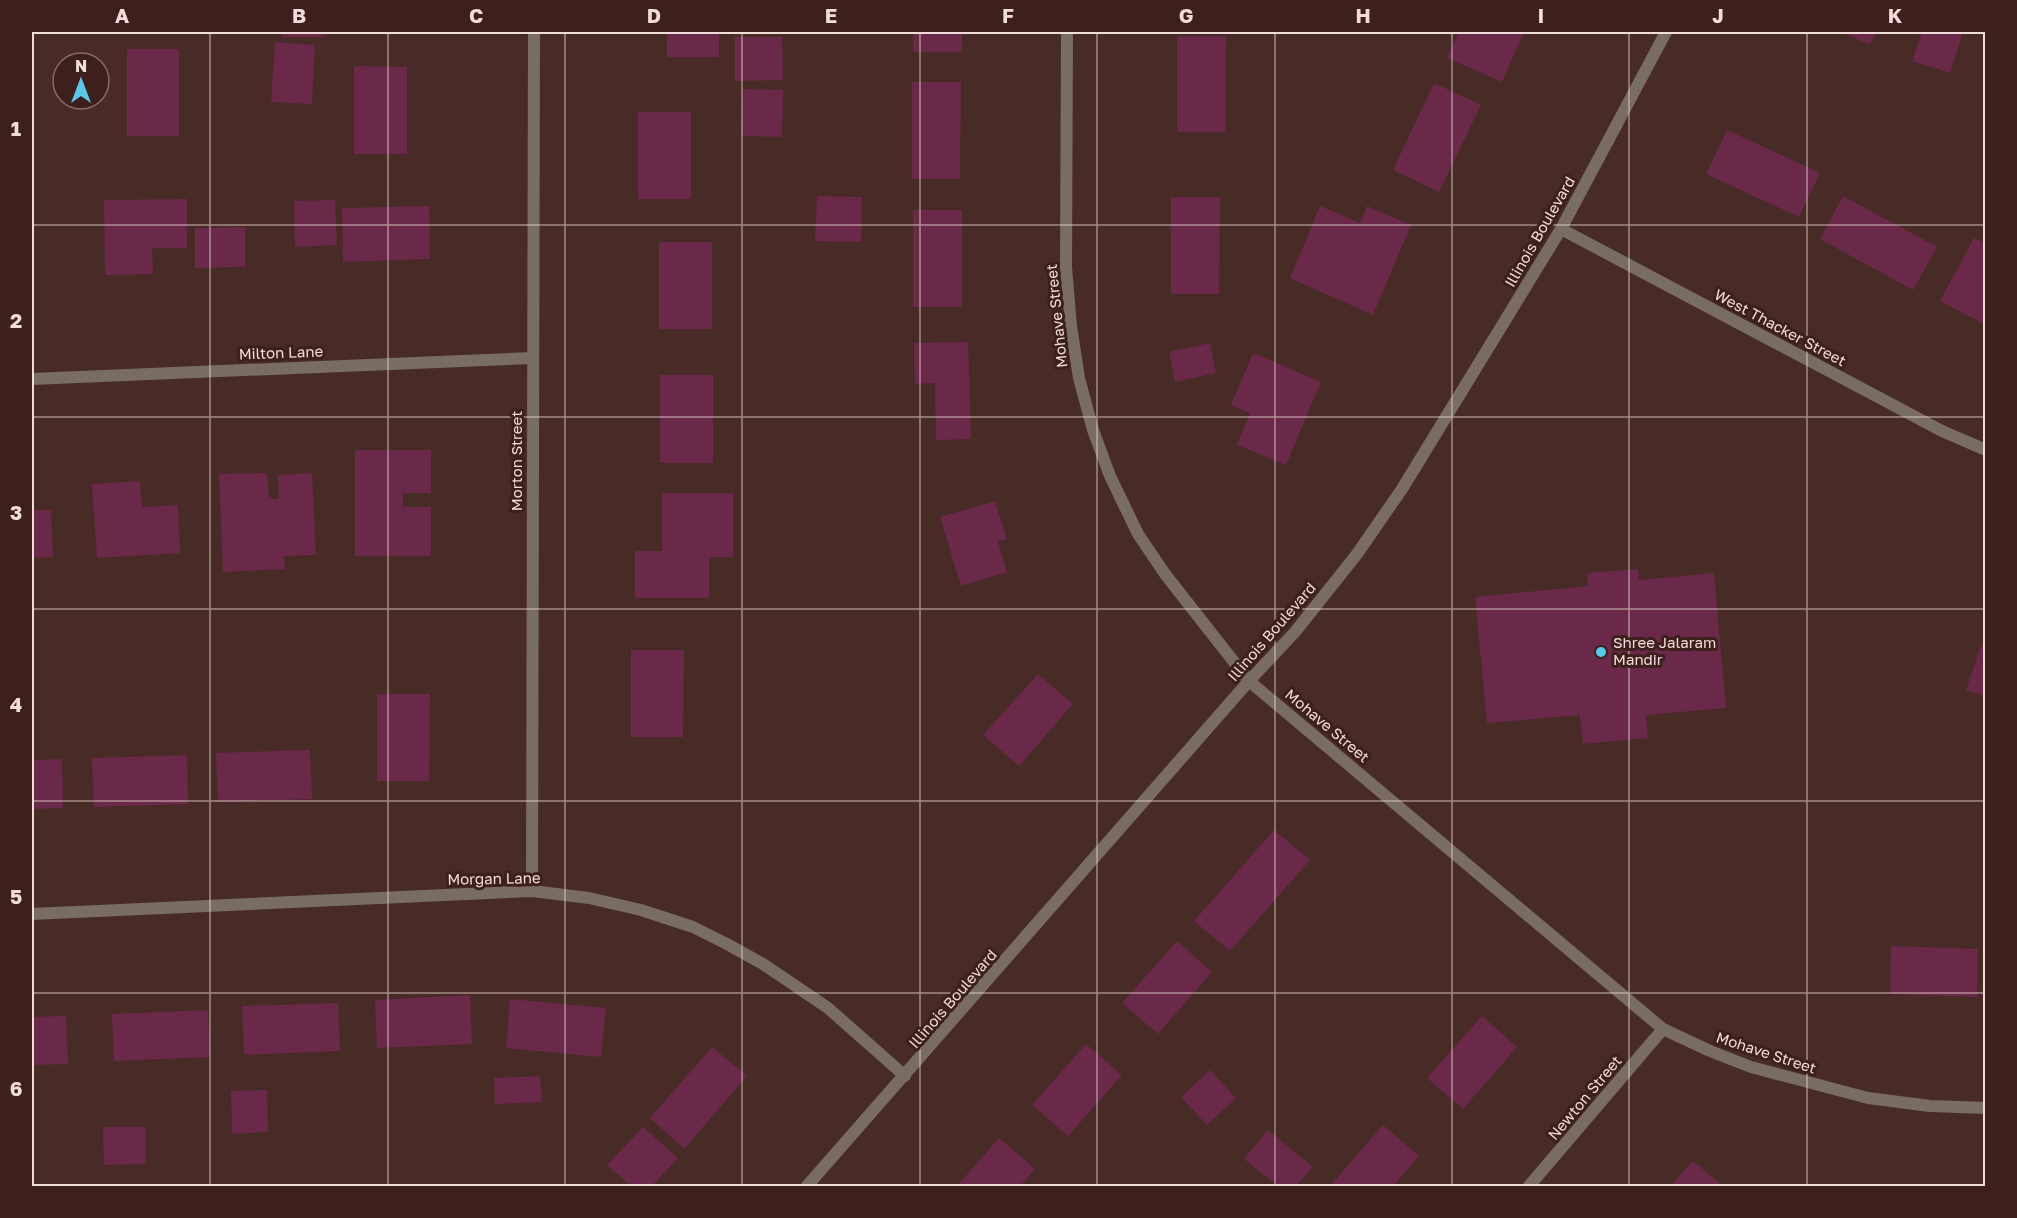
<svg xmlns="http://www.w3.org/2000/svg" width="2017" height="1218" font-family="'Golos Text',sans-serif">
<rect width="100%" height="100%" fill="#482a27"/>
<path fill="#6a2948" d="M 283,32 L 324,32 L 324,37 L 283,37 Z
M 667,32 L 719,32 L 719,57 L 667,57 Z
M 913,32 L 962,32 L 962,52 L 913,52 Z
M 1459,32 L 1524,32 L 1502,82 L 1447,58 Z
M 1842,32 L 1876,32 L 1870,45 Z
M 1922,32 L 1963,32 L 1950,73 L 1912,61 Z
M 1177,36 L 1226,36 L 1225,132 L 1177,132 Z
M 735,37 L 782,37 L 783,80 L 735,81 Z
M 275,42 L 315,45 L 312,104 L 271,102 Z
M 127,49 L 179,49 L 179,136 L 127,136 Z
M 354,66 L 407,67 L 407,154 L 354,154 Z
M 912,82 L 961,82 L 960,179 L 912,179 Z
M 1434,83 L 1481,105 L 1439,192 L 1393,170 Z
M 743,89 L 783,90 L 782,137 L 741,136 Z
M 638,112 L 691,112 L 691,199 L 638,199 Z
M 1727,130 L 1820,173 L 1799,217 L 1706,174 Z
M 817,196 L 862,197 L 861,242 L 815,241 Z
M 1843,196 L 1937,247 L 1913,290 L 1820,239 Z
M 1171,197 L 1220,197 L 1219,294 L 1171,294 Z
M 187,199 L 187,248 L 152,248 L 153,274 L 105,275 L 104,200 Z
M 335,200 L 337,245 L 295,247 L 294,201 Z
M 429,206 L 430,259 L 343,262 L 342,208 Z
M 1320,206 L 1360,223 L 1367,206 L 1411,225 L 1373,315 L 1290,278 Z
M 913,210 L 962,210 L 962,307 L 913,307 Z
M 245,227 L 245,267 L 195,268 L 195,228 Z
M 1974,238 L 1986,244 L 1986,325 L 1940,301 Z
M 659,242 L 712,242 L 712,329 L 659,329 Z
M 968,342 L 971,439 L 936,440 L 935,383 L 915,384 L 914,343 Z
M 1210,343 L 1216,373 L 1175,382 L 1169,352 Z
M 1253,353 L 1321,382 L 1286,465 L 1237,445 L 1250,413 L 1231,405 Z
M 660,375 L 713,375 L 713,463 L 660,463 Z
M 355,450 L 431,450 L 431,493 L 403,493 L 403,507 L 431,507 L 431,556 L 355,556 Z
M 267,473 L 269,499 L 279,499 L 278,475 L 312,473 L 316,555 L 284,556 L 285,569 L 223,572 L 219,474 Z
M 140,481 L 142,507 L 178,505 L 180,553 L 97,558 L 92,484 Z
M 662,493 L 733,493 L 733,557 L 709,557 L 709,598 L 635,598 L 635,551 L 662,551 Z
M 995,501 L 1007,539 L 998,542 L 1007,572 L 961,586 L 940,517 Z
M 32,510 L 51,510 L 53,557 L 32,558 Z
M 1638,569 L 1639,580 L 1714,573 L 1726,708 L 1646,715 L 1648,738 L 1583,744 L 1580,715 L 1487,723 L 1475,597 L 1588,586 L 1587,573 Z
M 1981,645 L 1986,647 L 1986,696 L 1966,690 Z
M 631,650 L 684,650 L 683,737 L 631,737 Z
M 1038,674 L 1073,704 L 1019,766 L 983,735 Z
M 377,694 L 430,694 L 429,781 L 377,781 Z
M 310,750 L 312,799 L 218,802 L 216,753 Z
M 187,755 L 188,804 L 94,807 L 92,758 Z
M 62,759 L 63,808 L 32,809 L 32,760 Z
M 1274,830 L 1310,860 L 1230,951 L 1194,921 Z
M 1177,941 L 1212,972 L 1158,1034 L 1122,1003 Z
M 1891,946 L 1978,949 L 1977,997 L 1890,994 Z
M 470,995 L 472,1044 L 377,1048 L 375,1000 Z
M 510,999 L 606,1008 L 601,1057 L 506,1048 Z
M 338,1003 L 340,1051 L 244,1055 L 242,1006 Z
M 208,1010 L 210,1057 L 114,1061 L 112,1014 Z
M 66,1016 L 68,1064 L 32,1065 L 32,1017 Z
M 1482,1016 L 1517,1047 L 1463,1109 L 1427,1078 Z
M 1086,1044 L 1122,1075 L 1068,1136 L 1032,1105 Z
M 712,1047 L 747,1076 L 684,1149 L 650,1118 Z
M 1210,1070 L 1236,1098 L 1207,1125 L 1181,1097 Z
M 540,1076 L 542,1102 L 495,1104 L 494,1078 Z
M 267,1090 L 268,1132 L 232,1134 L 231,1091 Z
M 1383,1125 L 1419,1156 L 1393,1186 L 1330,1186 Z
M 103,1127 L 145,1127 L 146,1164 L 104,1165 Z
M 643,1127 L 678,1158 L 652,1186 L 631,1186 L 607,1165 Z
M 1268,1130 L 1313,1167 L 1296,1186 L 1278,1186 L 1244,1159 Z
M 999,1138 L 1035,1169 L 1020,1186 L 957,1186 Z
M 1693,1161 L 1723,1186 L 1670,1186 Z"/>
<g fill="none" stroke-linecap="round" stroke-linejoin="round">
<path stroke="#786c63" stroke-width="12" d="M 1067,32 L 1066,267 L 1071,326 L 1079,378 L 1093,430 L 1110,476 L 1138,534 L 1165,574 L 1249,681 L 1663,1029 L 1710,1051 L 1751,1067 L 1868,1098 L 1930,1106 L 1986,1108
M 1561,229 L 1942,431 L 1986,450
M 32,379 L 532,358
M 532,891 L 534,32
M 32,914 L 532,891 L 589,898 L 641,910 L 693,927 L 727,944 L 763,964 L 828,1008 L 905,1076
M 807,1186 L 1249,681 L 1295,632 L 1357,554 L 1402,489 L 1561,229 L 1666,32
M 1529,1186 L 1663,1029"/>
</g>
<path fill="none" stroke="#f0dcd9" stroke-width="1.5" stroke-opacity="0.55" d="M 210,32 L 210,1186M 388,32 L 388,1186M 565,32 L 565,1186M 742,32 L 742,1186M 920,32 L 920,1186M 1097,32 L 1097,1186M 1275,32 L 1275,1186M 1452,32 L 1452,1186M 1629,32 L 1629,1186M 1807,32 L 1807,1186M 32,225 L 1986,225M 32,417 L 1986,417M 32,609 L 1986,609M 32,801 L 1986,801M 32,993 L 1986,993"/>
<circle fill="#5bc8e7" stroke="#3d201d" stroke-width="2" cx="1601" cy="652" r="6"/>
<g text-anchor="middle" stroke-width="6" stroke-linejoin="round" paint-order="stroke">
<g font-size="15" fill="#f0dcd9" stroke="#3d201d">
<text transform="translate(1540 232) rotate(-60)" y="5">Illinois Boulevard</text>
<text transform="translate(1057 316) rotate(-96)" y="5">Mohave Street</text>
<text transform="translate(1780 328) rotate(28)" y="5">West Thacker Street</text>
<text transform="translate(281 353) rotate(-2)" y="5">Milton Lane</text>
<text transform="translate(517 461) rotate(-90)" y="5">Morton Street</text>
<text transform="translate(1272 632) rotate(-49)" y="5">Illinois Boulevard</text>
<text transform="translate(1327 726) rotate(40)" y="5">Mohave Street</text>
<text transform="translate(494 879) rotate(-1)" y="5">Morgan Lane</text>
<text transform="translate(953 999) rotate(-49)" y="5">Illinois Boulevard</text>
<text transform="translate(1766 1053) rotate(18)" y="5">Mohave Street</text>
<text transform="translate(1585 1098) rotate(-50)" y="5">Newton Street</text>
</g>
<g font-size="15" fill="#f0dcd9" stroke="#3d201d" text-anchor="start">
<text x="1613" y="648">Shree Jalaram<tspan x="1613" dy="17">Mandir</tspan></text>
</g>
</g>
<rect width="2017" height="1218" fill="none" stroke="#3d201d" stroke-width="66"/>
<g transform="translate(81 81)"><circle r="28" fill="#3d201d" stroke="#856b68" stroke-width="1.5"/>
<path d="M0-4.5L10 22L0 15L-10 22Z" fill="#5bc8e7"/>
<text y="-9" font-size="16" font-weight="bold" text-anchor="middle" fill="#f0dcd9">N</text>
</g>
<rect x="33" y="33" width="1951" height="1152" fill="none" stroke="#f0dcd9" stroke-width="2"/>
<g font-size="20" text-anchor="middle" font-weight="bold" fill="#f0dcd9">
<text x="122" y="23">A</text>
<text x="299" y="23">B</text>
<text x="476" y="23">C</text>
<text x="654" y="23">D</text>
<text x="831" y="23">E</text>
<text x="1008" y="23">F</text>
<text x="1186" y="23">G</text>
<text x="1363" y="23">H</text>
<text x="1541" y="23">I</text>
<text x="1718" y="23">J</text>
<text x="1895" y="23">K</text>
<text x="16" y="136">1</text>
<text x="16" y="328">2</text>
<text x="16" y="520">3</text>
<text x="16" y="712">4</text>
<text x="16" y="904">5</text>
<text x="16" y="1096">6</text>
</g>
</svg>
